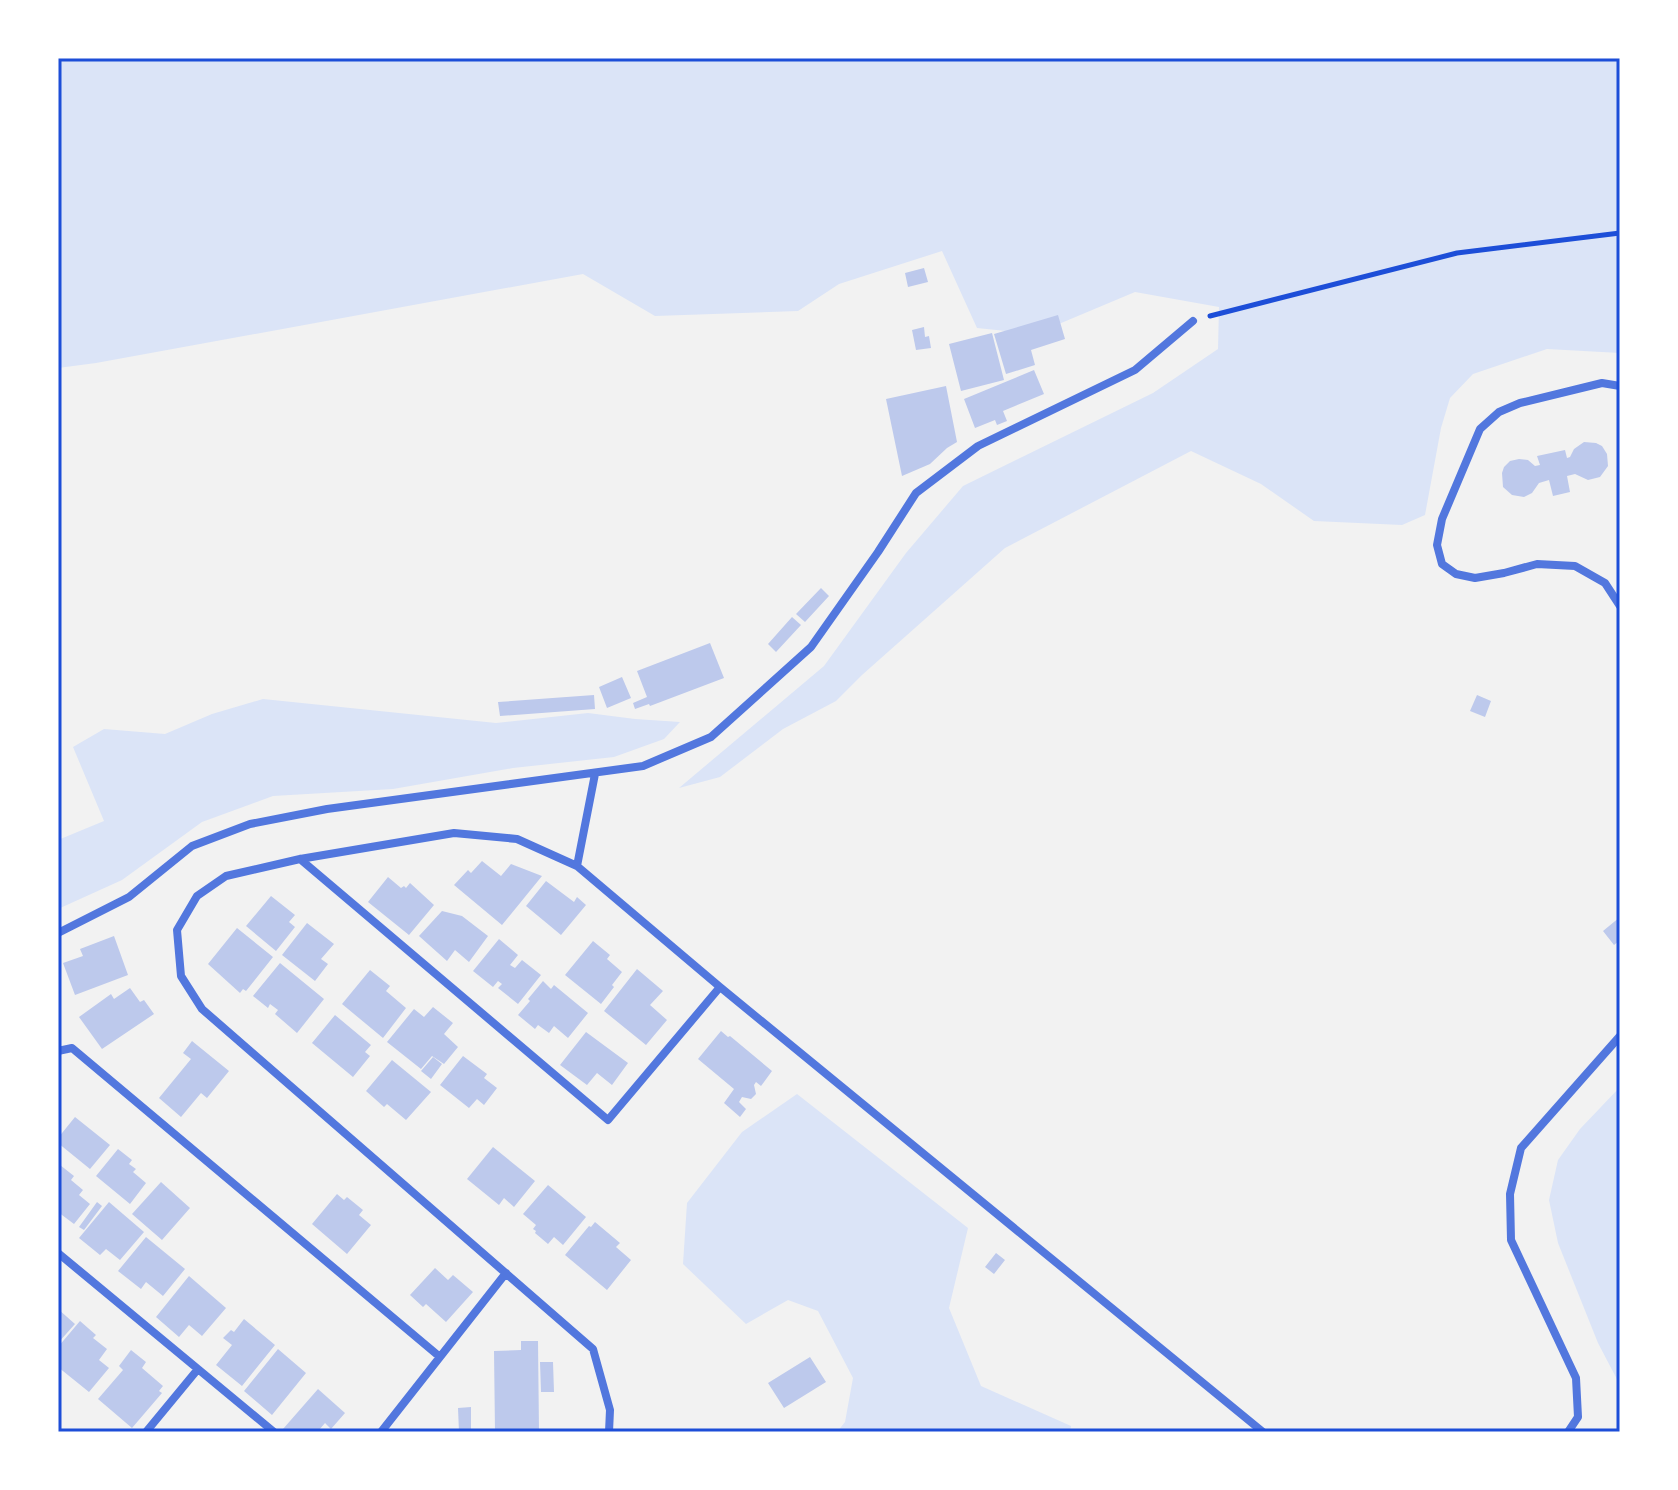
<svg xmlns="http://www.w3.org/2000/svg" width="1678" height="1490" font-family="Merriweather,serif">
<rect width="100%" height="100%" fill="#f2f2f2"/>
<path fill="#dbe4f7" d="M 58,58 L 1620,58 L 1620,353 L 1547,349 L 1473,374 L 1450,398 L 1441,428 L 1425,515 L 1402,525 L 1314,521 L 1261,484 L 1191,451 L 1005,548 L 862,675 L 836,701 L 783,729 L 720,777 L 679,788 L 824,666 L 906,553 L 963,486 L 1153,393 L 1218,349 L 1219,307 L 1135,292 L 1035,334 L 977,328 L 942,251 L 839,284 L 798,311 L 655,316 L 583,274 L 96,363 L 58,368 Z
M 263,699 L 496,723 L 588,713 L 635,719 L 680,722 L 664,739 L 614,757 L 513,768 L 393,789 L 273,796 L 202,822 L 122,880 L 58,909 L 58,840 L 104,821 L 73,747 L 104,729 L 165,734 L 212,714 Z
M 1620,1087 L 1620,1385 L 1598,1343 L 1558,1243 L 1549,1200 L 1558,1160 L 1580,1129 Z
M 797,1094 L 968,1228 L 949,1308 L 981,1386 L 1071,1426 L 1070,1432 L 837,1432 L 845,1422 L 853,1378 L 818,1311 L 788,1300 L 746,1324 L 683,1264 L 687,1203 L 742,1132 Z"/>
<path fill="#bdc9ec" d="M 924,268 L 928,282 L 908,287 L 905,273 Z
M 1058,315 L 1065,339 L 1031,350 L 1035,365 L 1006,374 L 994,334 Z
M 924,327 L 925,337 L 929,336 L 931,348 L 916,350 L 912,330 Z
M 992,333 L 1004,380 L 961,391 L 949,344 Z
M 1034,370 L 1044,394 L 1003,411 L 1007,421 L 997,425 L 995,420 L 975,428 L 964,399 Z
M 946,386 L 957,442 L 947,448 L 930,464 L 902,476 L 886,399 Z
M 1584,442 L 1596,443 L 1602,446 L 1607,454 L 1608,466 L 1600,477 L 1588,480 L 1575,474 L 1567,476 L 1570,492 L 1553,496 L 1549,480 L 1539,483 L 1532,493 L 1524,497 L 1512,495 L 1503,487 L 1502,473 L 1504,467 L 1510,461 L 1519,459 L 1528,460 L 1535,466 L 1540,465 L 1537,456 L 1565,450 L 1567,458 L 1570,457 L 1574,449 Z
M 821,588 L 829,596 L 805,622 L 796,614 Z
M 792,617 L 801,625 L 776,652 L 768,644 Z
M 710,643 L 724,678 L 650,706 L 649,704 L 635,709 L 633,703 L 647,697 L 637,671 Z
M 622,677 L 631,698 L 607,708 L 599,687 Z
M 594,695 L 595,709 L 500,716 L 498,702 Z
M 1477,695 L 1491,701 L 1485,717 L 1470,711 Z
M 482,861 L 501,876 L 511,864 L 542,876 L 502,925 L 454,885 L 468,870 L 471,873 Z
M 388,877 L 401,888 L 404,886 L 406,888 L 410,883 L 434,905 L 409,935 L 368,902 Z
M 546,881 L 574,902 L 577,897 L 586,905 L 561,935 L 526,906 Z
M 271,896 L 295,915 L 289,922 L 295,927 L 276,951 L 246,926 Z
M 442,911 L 462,916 L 488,936 L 469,962 L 455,950 L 447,961 L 419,936 Z
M 1620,917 L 1620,940 L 1614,945 L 1603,931 Z
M 307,923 L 334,944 L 321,959 L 328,964 L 315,981 L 282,955 Z
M 237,928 L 273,957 L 246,991 L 243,989 L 240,993 L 208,964 Z
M 114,936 L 128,975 L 75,995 L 63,963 L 83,956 L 80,949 Z
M 499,939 L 518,955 L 510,965 L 515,968 L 522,960 L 541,975 L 518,1004 L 498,988 L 502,984 L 498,981 L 493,987 L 473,971 Z
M 593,941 L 610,955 L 607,959 L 622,972 L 612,985 L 614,987 L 601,1004 L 565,975 Z
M 280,963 L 324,999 L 297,1033 L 275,1014 L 278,1010 L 270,1004 L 268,1008 L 253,996 Z
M 637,969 L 663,991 L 650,1005 L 667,1020 L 646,1045 L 604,1011 Z
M 370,970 L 390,986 L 386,991 L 406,1008 L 383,1038 L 342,1004 Z
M 543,981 L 551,989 L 554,985 L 588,1013 L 568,1038 L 554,1026 L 549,1033 L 538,1025 L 535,1029 L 518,1015 L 530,1001 L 528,999 Z
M 130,988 L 140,1002 L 144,1000 L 154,1014 L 102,1049 L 79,1017 L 111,994 L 114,999 Z
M 433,1007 L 453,1023 L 444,1034 L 458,1047 L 444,1064 L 432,1056 L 421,1069 L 387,1042 L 414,1009 L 424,1017 Z
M 335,1015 L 371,1045 L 365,1052 L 370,1056 L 353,1077 L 312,1043 Z
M 721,1031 L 728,1037 L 730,1036 L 772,1071 L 761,1086 L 756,1082 L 754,1085 L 756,1094 L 751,1099 L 742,1097 L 739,1102 L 746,1109 L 740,1117 L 724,1103 L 734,1089 L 698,1059 Z
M 586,1032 L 628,1063 L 612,1085 L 597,1073 L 587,1085 L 560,1065 Z
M 192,1041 L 229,1071 L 207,1098 L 201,1093 L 181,1117 L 159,1098 L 191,1059 L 183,1053 Z
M 463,1056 L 487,1074 L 484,1078 L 497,1088 L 484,1105 L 477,1099 L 469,1108 L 440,1085 Z
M 433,1057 L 442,1064 L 431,1079 L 421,1071 Z
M 392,1060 L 431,1092 L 406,1120 L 387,1104 L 384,1107 L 366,1091 Z
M 75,1117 L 110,1145 L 90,1169 L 58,1143 L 58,1138 Z
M 493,1147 L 535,1181 L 514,1207 L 504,1198 L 499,1205 L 467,1179 Z
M 118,1149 L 132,1160 L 129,1164 L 136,1169 L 133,1172 L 146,1183 L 130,1204 L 96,1176 Z
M 60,1165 L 74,1176 L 71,1180 L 83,1190 L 79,1195 L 90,1204 L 74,1224 L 58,1212 L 58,1167 Z
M 161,1182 L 190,1208 L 162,1240 L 132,1214 Z
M 548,1185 L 586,1217 L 563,1245 L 554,1237 L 548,1244 L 535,1233 L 536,1231 L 533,1229 L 536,1225 L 523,1214 Z
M 337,1194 L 344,1200 L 347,1197 L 363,1210 L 359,1215 L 371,1225 L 347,1254 L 312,1224 Z
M 97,1202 L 102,1206 L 84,1230 L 79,1227 Z
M 109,1202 L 144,1232 L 120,1260 L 106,1249 L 100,1255 L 79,1238 Z
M 595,1222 L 620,1243 L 616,1247 L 631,1260 L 607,1290 L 565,1255 L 589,1226 L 591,1227 Z
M 146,1237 L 185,1269 L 163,1296 L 146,1282 L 141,1289 L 118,1271 Z
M 996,1253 L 1005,1260 L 994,1274 L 985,1267 Z
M 435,1268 L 448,1280 L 453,1275 L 473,1292 L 446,1322 L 426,1304 L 423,1307 L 410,1295 Z
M 189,1276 L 226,1308 L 202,1336 L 189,1325 L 179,1337 L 156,1317 Z
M 58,1309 L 75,1324 L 58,1343 Z
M 244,1319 L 275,1345 L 242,1386 L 216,1365 L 232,1345 L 223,1338 L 231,1330 L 234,1332 Z
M 80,1321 L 96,1335 L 93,1338 L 107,1349 L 99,1360 L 109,1368 L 89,1392 L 58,1367 L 58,1347 Z
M 521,1341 L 538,1341 L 539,1432 L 495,1432 L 494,1351 L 521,1350 Z
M 278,1349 L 306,1373 L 272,1415 L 244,1391 Z
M 131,1350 L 146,1362 L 142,1368 L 163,1386 L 159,1391 L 162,1393 L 132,1428 L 98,1399 L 123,1370 L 119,1366 Z
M 810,1357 L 826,1382 L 784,1408 L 768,1383 Z
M 540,1362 L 553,1362 L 554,1392 L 541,1392 Z
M 318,1389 L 345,1413 L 331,1429 L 325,1423 L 319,1430 L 322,1432 L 287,1432 L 283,1429 Z
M 471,1407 L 471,1432 L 459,1432 L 458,1408 Z"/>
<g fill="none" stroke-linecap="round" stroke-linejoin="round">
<path stroke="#1d4ed8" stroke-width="5" d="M 1210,316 L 1457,253 L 1620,233"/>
<path stroke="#5277de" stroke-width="8" d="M 1620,386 L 1602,383 L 1520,403 L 1499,412 L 1480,429 L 1442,519 L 1437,545 L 1442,564 L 1456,574 L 1475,578 L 1504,573 L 1537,564 L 1575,566 L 1605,583 L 1620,606
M 300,859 L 608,1120 L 720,987
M 577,866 L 595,774
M 58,933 L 129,897 L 192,846 L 250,824 L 327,809 L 643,766 L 711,737 L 811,647 L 878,552 L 916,493 L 978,446 L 1135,370 L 1193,321
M 58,1051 L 72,1048 L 440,1357
M 58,1253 L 274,1432
M 146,1432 L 198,1369
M 381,1432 L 506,1273
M 609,1432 L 610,1410 L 593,1349 L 202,1009 L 181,976 L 177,930 L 197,896 L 226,876 L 300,859 L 454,833 L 517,839 L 577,866 L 720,987 L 1263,1432
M 1568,1432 L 1578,1417 L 1576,1378 L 1511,1240 L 1510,1194 L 1521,1148 L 1620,1036"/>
</g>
<rect width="1678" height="1490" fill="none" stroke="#ffffff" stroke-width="120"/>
<rect x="60" y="60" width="1558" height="1370" fill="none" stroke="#1d4ed8" stroke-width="3"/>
</svg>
